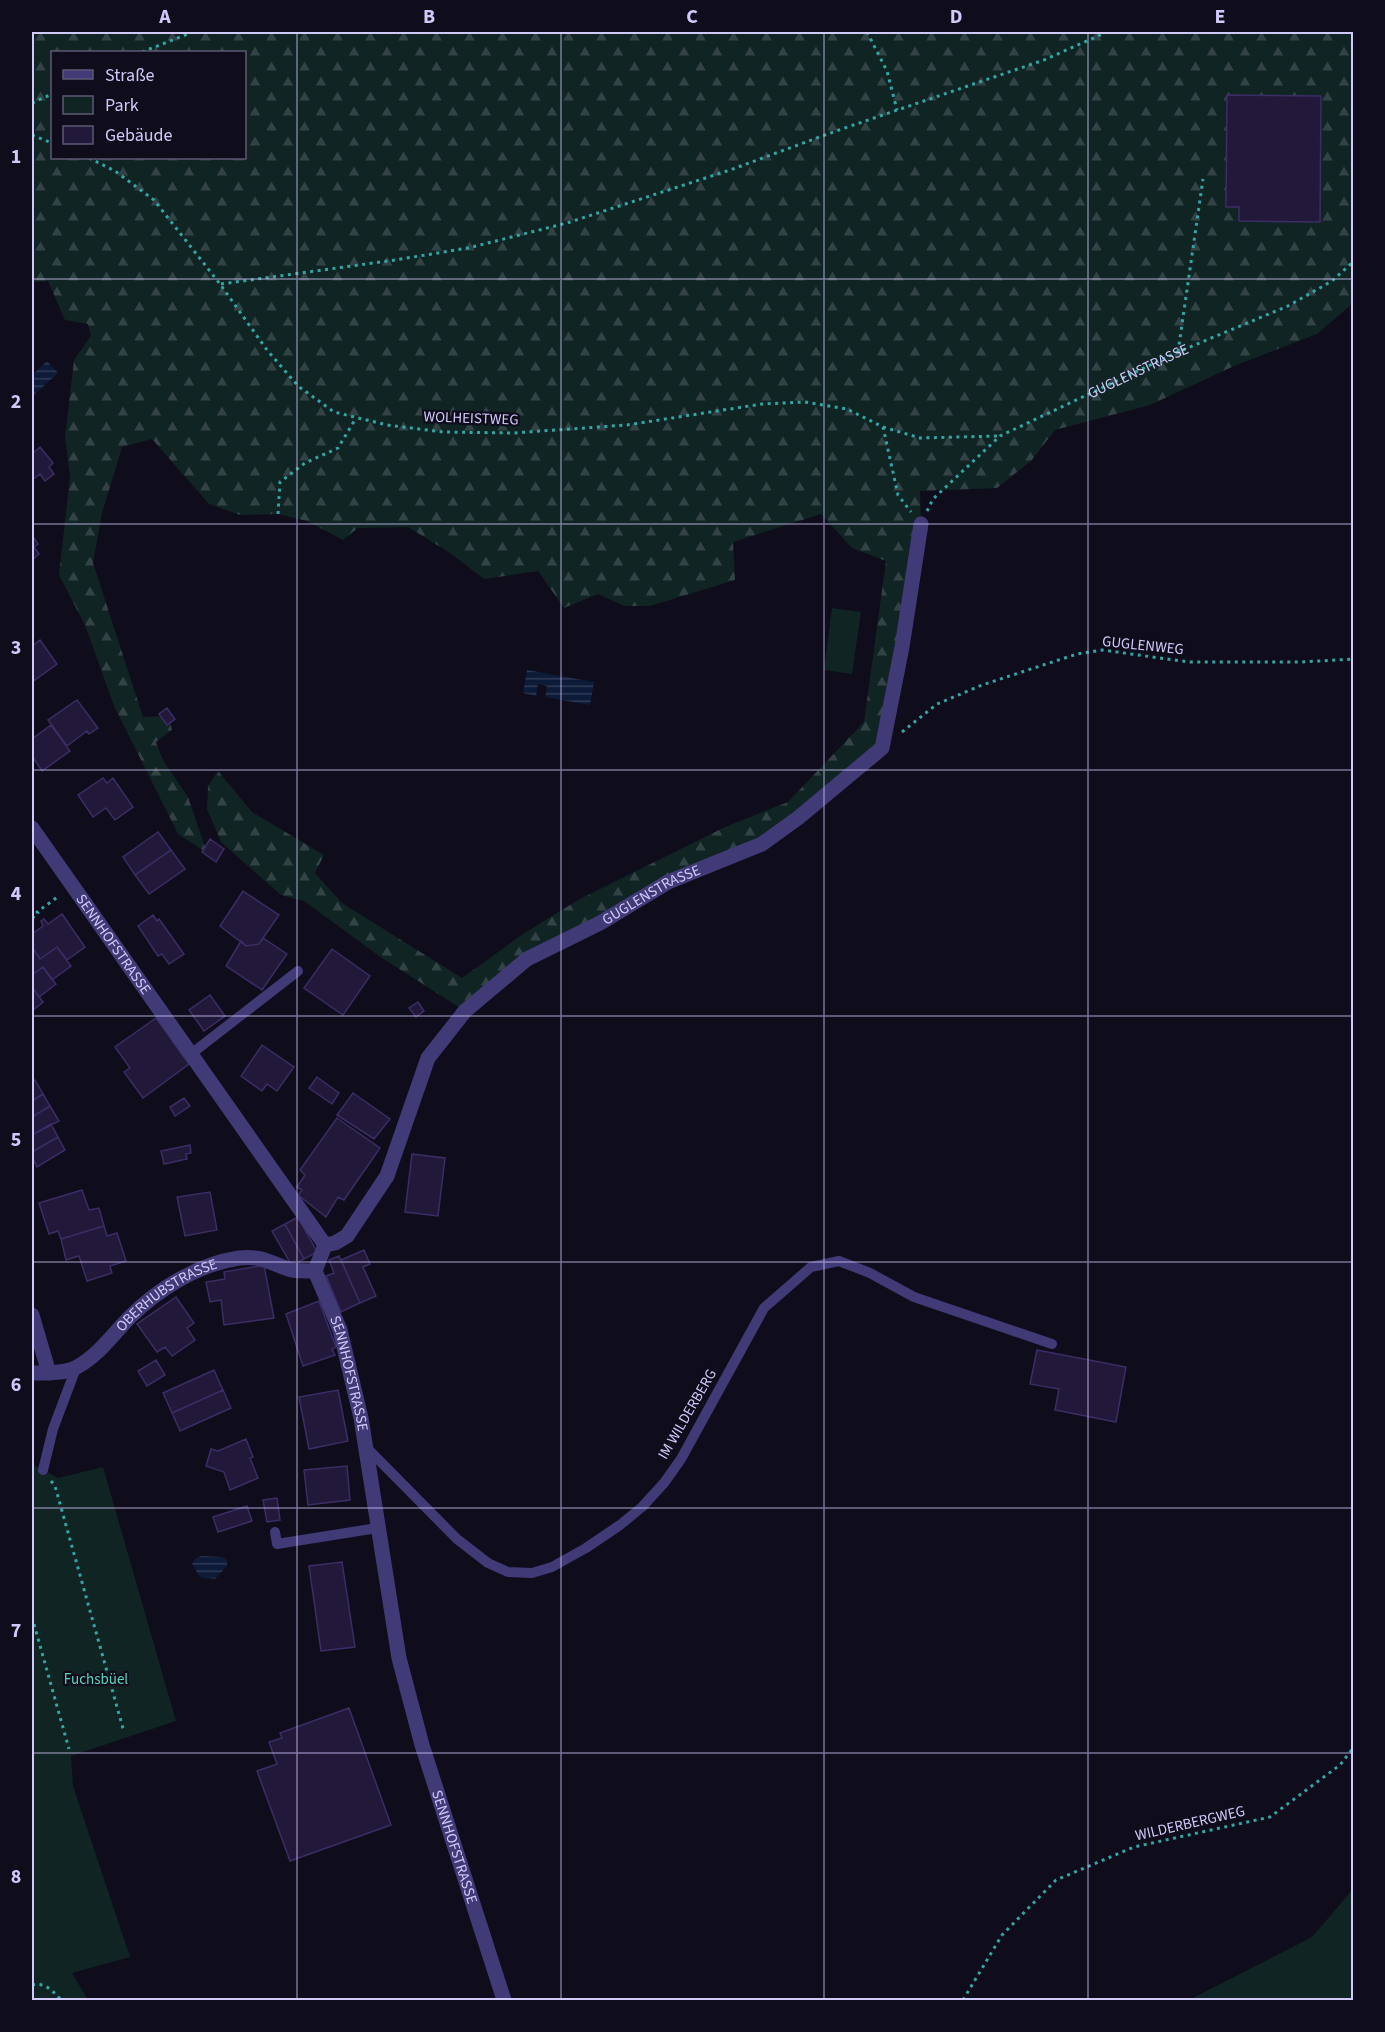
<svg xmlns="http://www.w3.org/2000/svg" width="1385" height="2032" font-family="'Source Sans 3',sans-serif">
<defs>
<pattern id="forest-firs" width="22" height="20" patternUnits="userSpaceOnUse" patternTransform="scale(1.5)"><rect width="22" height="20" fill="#102424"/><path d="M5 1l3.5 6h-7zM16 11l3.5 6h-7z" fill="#324245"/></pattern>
<pattern id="water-rules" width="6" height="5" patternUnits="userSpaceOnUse" patternTransform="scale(1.5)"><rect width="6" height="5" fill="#0d1b39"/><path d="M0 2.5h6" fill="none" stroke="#2f3b57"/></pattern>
</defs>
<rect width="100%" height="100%" fill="#0f0c1b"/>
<path fill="#102424" d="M 832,608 L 861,612 L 852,674 L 824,670 Z
M 32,1464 L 58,1478 L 103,1467 L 176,1721 L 71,1756 L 73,1786 L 130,1957 L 72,1973 L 88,2000 L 32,2000 Z
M 1353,1889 L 1353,2000 L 1189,2000 L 1312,1937 Z"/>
<path fill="url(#forest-firs)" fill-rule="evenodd" d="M 32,32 L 1353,32 L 1353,303 L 1317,334 L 1234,366 L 1150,405 L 1055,430 L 1031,461 L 997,488 L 920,491 L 921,525 L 882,748 L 798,818 L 527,959 L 465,1011 L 382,958 L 304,901 L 281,895 L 221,842 L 207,809 L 208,786 L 218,771 L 252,812 L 324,855 L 315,873 L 342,903 L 462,978 L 523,934 L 578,900 L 725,827 L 788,802 L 864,722 L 886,561 L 852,548 L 821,514 L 733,542 L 735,580 L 650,606 L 624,606 L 598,594 L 564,608 L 538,571 L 484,579 L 450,553 L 408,527 L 358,528 L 343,540 L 307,521 L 278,514 L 240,515 L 209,504 L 152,439 L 122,447 L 102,513 L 93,563 L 143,717 L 168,716 L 172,730 L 156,742 L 163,760 L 188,797 L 207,853 L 178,834 L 114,706 L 85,625 L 59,575 L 70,476 L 65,437 L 74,360 L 91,336 L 88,324 L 65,320 L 48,281 L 32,282 ZM 52,52 L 244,52 L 244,158 L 52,158 Z"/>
<path fill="url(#water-rules)" d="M 47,361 L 58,373 L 34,395 L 32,392 L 32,375 Z
M 527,670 L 594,682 L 590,705 L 545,697 L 547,686 L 538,684 L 536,696 L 523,693 Z
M 201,1556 L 222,1557 L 227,1560 L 227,1566 L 215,1579 L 200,1577 L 192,1564 L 195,1559 Z"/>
<path fill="#22193a" stroke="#3b2d65" stroke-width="1.5" d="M 1227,95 L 1321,96 L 1320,222 L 1239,221 L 1239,207 L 1226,207 Z
M 40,447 L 53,463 L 49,467 L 54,474 L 45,481 L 40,474 L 32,480 L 32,454 Z
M 32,535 L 38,544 L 34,547 L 39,554 L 32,560 Z
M 40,640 L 57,664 L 32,682 L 32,646 Z
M 77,700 L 98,728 L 89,734 L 87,731 L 67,746 L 48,720 Z
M 167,708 L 175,719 L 167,725 L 159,714 Z
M 51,725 L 70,751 L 42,771 L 32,756 L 32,739 Z
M 103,778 L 107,783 L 113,778 L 133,807 L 115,820 L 106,808 L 93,817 L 78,795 Z
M 158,832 L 171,850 L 135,875 L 123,857 Z
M 210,839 L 224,849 L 216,862 L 202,852 Z
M 171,850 L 185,869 L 149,894 L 135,875 Z
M 243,891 L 279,915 L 259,944 L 246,946 L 220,926 Z
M 62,914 L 85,947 L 67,960 L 57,947 L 40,959 L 32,947 L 32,934 L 43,926 L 41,921 L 44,919 L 48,924 Z
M 153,915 L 157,921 L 159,919 L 184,954 L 169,964 L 162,954 L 158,956 L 138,926 Z
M 263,938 L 287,954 L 262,990 L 226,966 L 241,941 L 246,946 L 259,944 Z
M 32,947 L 40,959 L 57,947 L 71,966 L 52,980 L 43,967 L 32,975 Z
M 332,949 L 370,976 L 343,1015 L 304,988 Z
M 43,967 L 56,984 L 39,997 L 32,987 L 32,975 Z
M 32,987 L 43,1002 L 32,1011 Z
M 210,995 L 225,1016 L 204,1031 L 189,1010 Z
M 418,1002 L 424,1011 L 416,1017 L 409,1008 Z
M 156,1018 L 189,1064 L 143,1098 L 124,1072 L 130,1068 L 115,1047 Z
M 262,1045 L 294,1067 L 277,1091 L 267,1084 L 262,1091 L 241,1076 Z
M 317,1077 L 339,1093 L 332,1104 L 309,1088 Z
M 35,1080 L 43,1094 L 32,1101 L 32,1082 Z
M 353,1093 L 390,1119 L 374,1139 L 337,1115 Z
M 43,1094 L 50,1106 L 32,1117 L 32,1101 Z
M 184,1098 L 190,1106 L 175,1116 L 170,1107 Z
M 50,1106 L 59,1121 L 32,1135 L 32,1117 Z
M 337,1118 L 380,1148 L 344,1200 L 338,1197 L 326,1217 L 298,1195 L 302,1190 L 297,1187 L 305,1175 L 300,1170 Z
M 51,1124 L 58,1137 L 32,1152 L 32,1135 Z
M 58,1137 L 65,1150 L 37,1167 L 32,1157 L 32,1152 Z
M 190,1145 L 191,1153 L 186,1154 L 187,1159 L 164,1164 L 161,1151 Z
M 412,1154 L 445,1158 L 438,1216 L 405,1212 Z
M 82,1190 L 89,1210 L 99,1208 L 104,1226 L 61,1239 L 58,1231 L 49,1234 L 39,1203 Z
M 210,1192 L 217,1230 L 185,1236 L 177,1197 Z
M 298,1217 L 317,1252 L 304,1259 L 285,1224 Z
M 285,1224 L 304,1259 L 292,1266 L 272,1231 Z
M 104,1226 L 107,1236 L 117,1233 L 126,1261 L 110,1266 L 112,1273 L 87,1281 L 79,1256 L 66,1260 L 61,1239 Z
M 364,1250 L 370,1264 L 363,1267 L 376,1296 L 360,1303 L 341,1260 Z
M 339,1256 L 360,1303 L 341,1312 L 326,1276 L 334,1273 L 329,1260 Z
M 264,1265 L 274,1318 L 224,1325 L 221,1300 L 210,1302 L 206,1282 L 225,1279 L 224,1272 Z
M 176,1297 L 194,1323 L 187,1328 L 195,1340 L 172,1356 L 165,1347 L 157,1352 L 137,1324 Z
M 319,1301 L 336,1347 L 332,1349 L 335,1355 L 303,1366 L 286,1314 Z
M 1037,1350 L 1126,1367 L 1116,1422 L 1055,1410 L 1059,1389 L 1030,1384 Z
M 156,1360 L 165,1375 L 147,1386 L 138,1371 Z
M 214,1370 L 223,1390 L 172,1413 L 163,1393 Z
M 223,1390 L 231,1408 L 180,1431 L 172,1413 Z
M 338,1390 L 348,1441 L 309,1449 L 299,1397 Z
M 246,1439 L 253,1457 L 250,1458 L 258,1478 L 230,1490 L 224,1472 L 206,1466 L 211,1449 L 218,1451 Z
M 347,1466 L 350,1500 L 308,1505 L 304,1470 Z
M 277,1498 L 280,1520 L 267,1522 L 263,1500 Z
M 247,1506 L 252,1521 L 218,1532 L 213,1517 Z
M 342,1562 L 355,1647 L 321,1651 L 309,1566 Z
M 349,1708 L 391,1825 L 290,1861 L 257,1771 L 277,1764 L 269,1742 L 282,1738 L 280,1733 Z"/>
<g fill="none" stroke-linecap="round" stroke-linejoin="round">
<g stroke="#34a5a5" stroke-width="3" stroke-dasharray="3 4.5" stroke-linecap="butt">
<path d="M 867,32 L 887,71 L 897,110"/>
<path d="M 142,52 L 193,32"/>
<path d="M 32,103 L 52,94"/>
<path d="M 32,135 L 52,143"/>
<path d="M 89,158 L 115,171 L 154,200 L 220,284 L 267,350 L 298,386 L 334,412 L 387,425 L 443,432 L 513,433 L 627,425 L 762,404 L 805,402 L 847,409 L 883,427 L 898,495 L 911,512"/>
<path d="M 221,284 L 395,260 L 468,248 L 567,223 L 730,170 L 836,131 L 1044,60 L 1107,32"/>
<path d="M 1178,352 L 1203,179"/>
<path d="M 883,427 L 920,438 L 998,436"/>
<path id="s1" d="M 927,511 L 933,499 L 1000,436 L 1178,352 L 1288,306 L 1332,281 L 1354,261"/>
<path d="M 278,514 L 280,482 L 305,463 L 338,448 L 356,418"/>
<path d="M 902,732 L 937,704 L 982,685 L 1077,654 L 1102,650 L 1189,662 L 1301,662 L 1354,659"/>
<path d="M 32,918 L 38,913 L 37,912 L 59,896"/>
<path d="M 51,1481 L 55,1486 L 124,1732"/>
<path d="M 32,1617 L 69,1749"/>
<path d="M 32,1985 C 45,1982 53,1991 61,2000"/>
<path d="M 963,2000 L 1002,1935 L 1056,1880 L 1134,1847 L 1270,1817 L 1340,1765 L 1354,1747"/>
</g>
<path stroke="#403a77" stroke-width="10" d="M 191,1054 L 298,971
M 365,1446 L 457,1539 L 488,1563 L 508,1572 L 532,1573 L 552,1567 L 586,1548 L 620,1525 L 642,1507 L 664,1483 L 681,1459 L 764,1308 L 811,1267 L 839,1261 L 870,1273 L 914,1297 L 1052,1344
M 43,1470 L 53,1429 L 76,1368
M 275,1532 L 277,1544 L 377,1528"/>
<g stroke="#403a77" stroke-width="15">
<path id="s2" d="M 32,828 L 325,1245 L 315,1271 L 340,1330 L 361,1418 L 399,1658 L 422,1745 L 504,2000"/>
<path id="s3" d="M 325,1245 L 335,1243 L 347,1236 L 387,1176 L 428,1058 L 465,1011 L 527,959 L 600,923 L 668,882 L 762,844 L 798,818 L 882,748 L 902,647 L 921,524"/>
<path d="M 32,1315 L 49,1373"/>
<path id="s4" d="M 32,1373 C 45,1373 65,1374 77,1367 C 99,1355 113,1334 130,1317 C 159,1288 199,1264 239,1258 C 263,1255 271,1264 292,1270 C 299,1271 308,1271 315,1271"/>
</g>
</g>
<path fill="none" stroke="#d2c9fb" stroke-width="1.5" stroke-opacity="0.55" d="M 297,32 L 297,2000M 561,32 L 561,2000M 824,32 L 824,2000M 1088,32 L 1088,2000M 32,279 L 1354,279M 32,524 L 1354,524M 32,770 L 1354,770M 32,1016 L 1354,1016M 32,1262 L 1354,1262M 32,1508 L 1354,1508M 32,1753 L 1354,1753"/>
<g text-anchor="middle" stroke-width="4.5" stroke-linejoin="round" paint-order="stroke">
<g font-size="15" fill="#d2c9fb" stroke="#0f0c1b">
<text dy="5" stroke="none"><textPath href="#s1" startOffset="258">GUGLENSTRASSE</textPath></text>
<text transform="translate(471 418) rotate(2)" y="5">WOLHEISTWEG</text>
<text transform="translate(1143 645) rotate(6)" y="5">GUGLENWEG</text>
<text dy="5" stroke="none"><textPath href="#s3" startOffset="502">GUGLENSTRASSE</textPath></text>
<text dy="5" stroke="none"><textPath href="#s2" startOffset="142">SENNHOFSTRASSE</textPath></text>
<text dy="5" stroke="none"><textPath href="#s4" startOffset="162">OBERHUBSTRASSE</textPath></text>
<text dy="5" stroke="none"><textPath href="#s2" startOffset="646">SENNHOFSTRASSE</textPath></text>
<text transform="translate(687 1414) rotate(-60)" y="5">IM WILDERBERG</text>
<text transform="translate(1190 1823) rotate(-13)" y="5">WILDERBERGWEG</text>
<text dy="5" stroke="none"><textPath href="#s2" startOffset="1132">SENNHOFSTRASSE</textPath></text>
</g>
<g font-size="15" fill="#5cd5be" stroke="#0f0c1b">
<text x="96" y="1684">Fuchsbüel</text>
</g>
</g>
<rect width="1385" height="2032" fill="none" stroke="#0f0c1b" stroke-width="66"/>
<rect x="51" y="51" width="195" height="108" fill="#0f0c1b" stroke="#5d5875" stroke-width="1.5"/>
<rect x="63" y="70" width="30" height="9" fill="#403a77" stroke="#5d5875" stroke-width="1.5"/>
<text x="105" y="81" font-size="18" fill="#d2c9fb">Straße</text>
<rect x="63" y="96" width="30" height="18" fill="#102424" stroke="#5d5875" stroke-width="1.5"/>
<text x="105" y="111" font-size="18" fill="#d2c9fb">Park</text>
<rect x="63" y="126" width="30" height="18" fill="#22193a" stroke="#5d5875" stroke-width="1.5"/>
<text x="105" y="141" font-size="18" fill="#d2c9fb">Gebäude</text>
<rect x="33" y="33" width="1319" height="1966" fill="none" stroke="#d2c9fb" stroke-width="2"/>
<g font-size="20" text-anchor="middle" font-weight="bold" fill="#d2c9fb">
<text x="165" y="23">A</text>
<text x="429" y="23">B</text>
<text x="692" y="23">C</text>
<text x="956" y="23">D</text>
<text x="1220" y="23">E</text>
<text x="16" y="163">1</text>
<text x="16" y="408">2</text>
<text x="16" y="654">3</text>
<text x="16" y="900">4</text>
<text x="16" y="1146">5</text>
<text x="16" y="1391">6</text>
<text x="16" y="1637">7</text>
<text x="16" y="1883">8</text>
</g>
</svg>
